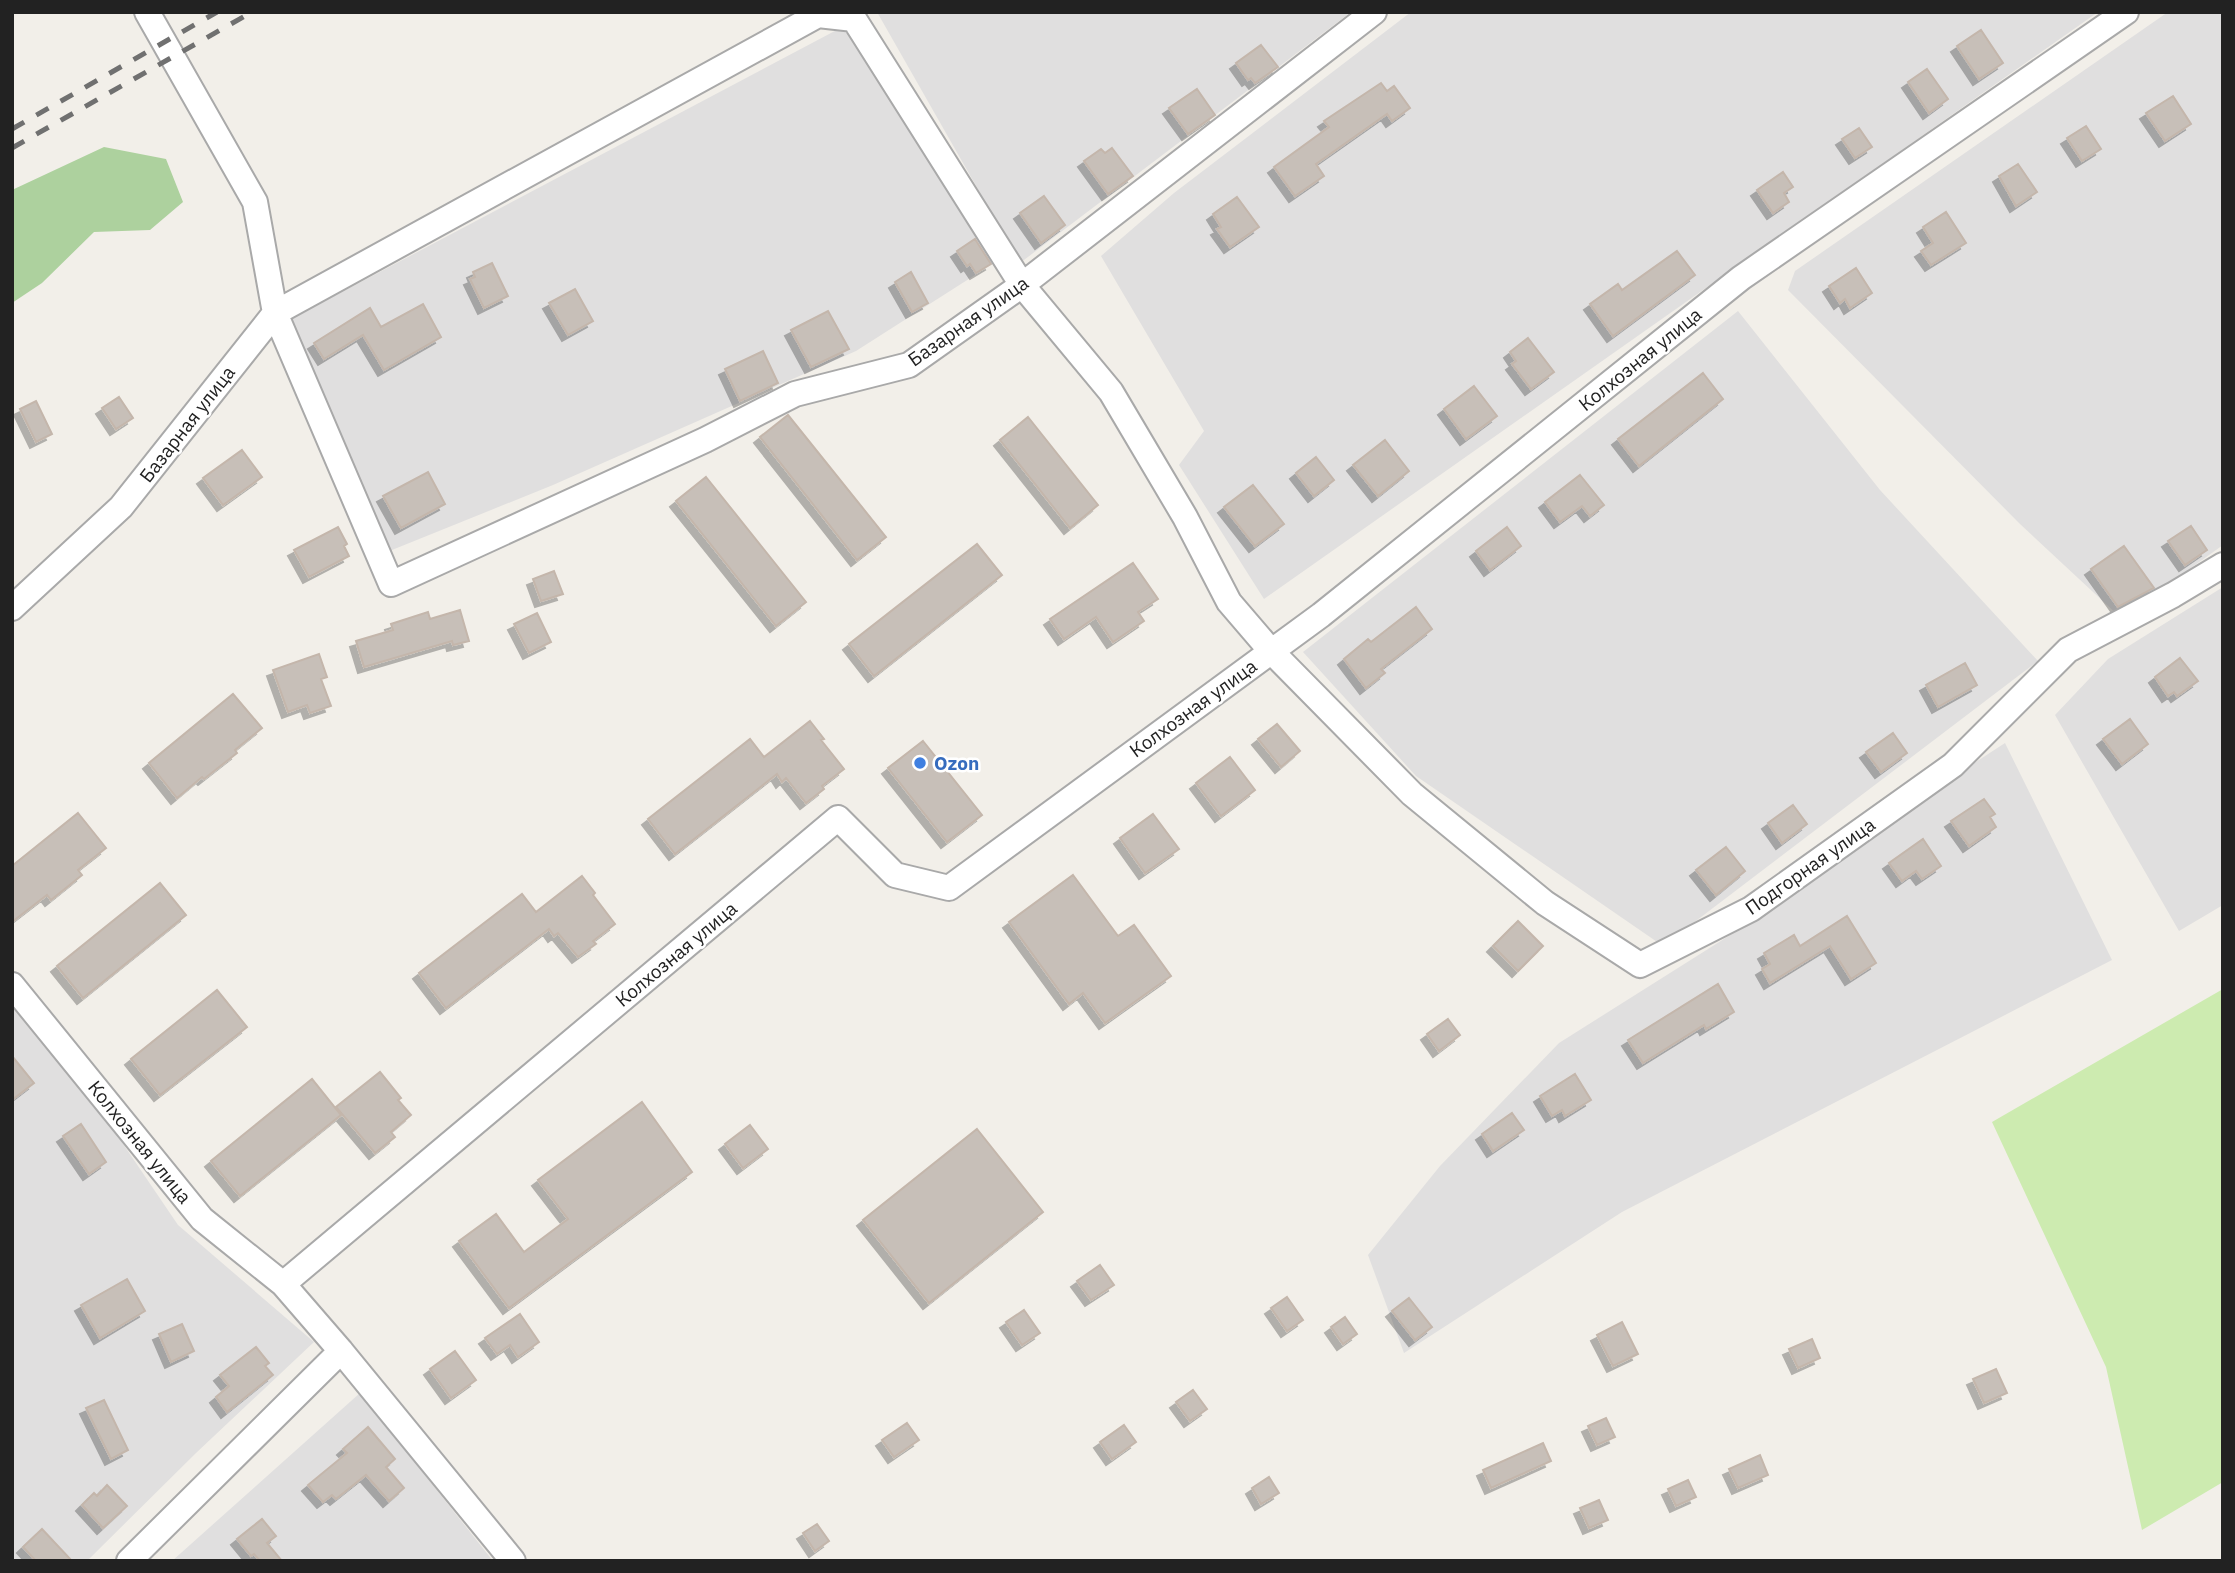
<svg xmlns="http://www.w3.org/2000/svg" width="2235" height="1573" font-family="'IBM Plex Sans',sans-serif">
<defs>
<filter id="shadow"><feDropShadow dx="-6" dy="6" stdDeviation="0" flood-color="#0004"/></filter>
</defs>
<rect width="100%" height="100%" fill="#f2efe9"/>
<path fill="#e0dfdf" d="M 877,12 L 1351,12 L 1020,263 Z
M 1411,12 L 2098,12 L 1264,599 L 1179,465 L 1204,431 L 1101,256 L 1174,193 Z
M 2168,12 L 2223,12 L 2223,545 L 2121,618 L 2020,524 L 1788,290 L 1795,271 Z
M 848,24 L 997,261 L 856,351 L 553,485 L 387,552 L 289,320 Z
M 1738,311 L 1880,490 L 2038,661 L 1663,946 L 1416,776 L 1303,652 Z
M 2223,587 L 2223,905 L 2179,931 L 2055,715 L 2108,659 Z
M 2005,743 L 2112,960 L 1622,1212 L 1404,1353 L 1368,1255 L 1440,1166 L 1559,1043 L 1735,932 L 1962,771 Z
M 12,1003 L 100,1110 L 178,1225 L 314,1342 L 196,1453 L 87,1561 L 12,1561 Z
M 360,1393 L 493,1561 L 172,1561 Z"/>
<path fill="#cdebb0" d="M 2223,989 L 2223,1482 L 2142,1530 L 2106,1367 L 1992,1122 Z"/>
<path fill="#add19e" d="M 104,147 L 166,159 L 183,202 L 150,230 L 94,232 L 42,283 L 12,303 L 12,190 Z"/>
<path fill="#c7bfb8" stroke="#c4b6ab" stroke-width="2" filter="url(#shadow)" d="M 1981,30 L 2003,63 L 1979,79 L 1957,46 Z
M 1261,45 L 1278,67 L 1255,83 L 1251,78 L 1248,80 L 1236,63 Z
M 1927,69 L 1948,99 L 1929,113 L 1908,82 Z
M 1381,83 L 1387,91 L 1394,86 L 1410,108 L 1392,121 L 1387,114 L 1316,164 L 1324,176 L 1295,196 L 1274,167 L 1329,127 L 1324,121 Z
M 1197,89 L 1215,115 L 1188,134 L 1169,108 Z
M 2173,96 L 2191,124 L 2165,141 L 2146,113 Z
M 2086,126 L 2101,149 L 2082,161 L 2067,138 Z
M 1859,128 L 1872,147 L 1855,158 L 1842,139 Z
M 1112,148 L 1133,176 L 1108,194 L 1084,161 L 1101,149 L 1105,153 Z
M 2018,164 L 2037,192 L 2016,206 L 1999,176 Z
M 1783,172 L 1793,187 L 1784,193 L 1789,202 L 1773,213 L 1757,190 Z
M 1044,196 L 1065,225 L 1041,243 L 1020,213 Z
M 1237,197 L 1259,227 L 1230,247 L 1217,229 L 1221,227 L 1213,214 Z
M 1946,212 L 1966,243 L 1931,265 L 1921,251 L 1933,243 L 1923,227 Z
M 975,239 L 991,264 L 976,273 L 970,264 L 967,266 L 957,251 Z
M 1677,251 L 1695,275 L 1613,336 L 1590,304 L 1618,284 L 1622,290 Z
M 492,263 L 508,296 L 484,308 L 470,279 L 475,277 L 473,272 Z
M 1856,268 L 1872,293 L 1850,308 L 1845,299 L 1840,303 L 1829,286 Z
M 911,272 L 928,303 L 912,312 L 895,282 Z
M 575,289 L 593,321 L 568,335 L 549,303 Z
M 423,304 L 441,337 L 384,370 L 363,335 L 324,359 L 314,343 L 370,308 L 381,327 Z
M 828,311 L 849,349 L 811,367 L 791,330 Z
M 1528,338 L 1554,372 L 1531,389 L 1512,364 L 1516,361 L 1510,352 Z
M 763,351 L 778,383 L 740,401 L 725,369 Z
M 1703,373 L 1723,399 L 1639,466 L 1618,439 Z
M 1474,386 L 1497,416 L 1466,439 L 1444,409 Z
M 119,397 L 133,418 L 116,429 L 102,408 Z
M 36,401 L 52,434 L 36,442 L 20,409 Z
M 788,415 L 886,537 L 857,560 L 760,437 Z
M 1028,417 L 1098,505 L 1070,528 L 1000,440 Z
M 1385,440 L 1409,471 L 1378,496 L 1353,465 Z
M 242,450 L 262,477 L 223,505 L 203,478 Z
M 1316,457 L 1334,480 L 1314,496 L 1296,473 Z
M 428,472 L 445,504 L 401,528 L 383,496 Z
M 1580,475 L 1604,505 L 1590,516 L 1582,506 L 1560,522 L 1545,502 Z
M 706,477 L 806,602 L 776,626 L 676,501 Z
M 1253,485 L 1284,524 L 1255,546 L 1224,507 Z
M 2191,526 L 2207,550 L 2185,565 L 2168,541 Z
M 338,527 L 347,544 L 344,546 L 349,556 L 309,577 L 294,550 Z
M 1507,527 L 1521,546 L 1490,570 L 1476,551 Z
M 977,544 L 1002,575 L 874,676 L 849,644 Z
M 2124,546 L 2154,588 L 2118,607 L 2091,569 Z
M 1133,563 L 1158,599 L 1138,612 L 1144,621 L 1113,642 L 1096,617 L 1064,639 L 1050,619 Z
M 554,571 L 563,594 L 541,601 L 533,579 Z
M 1416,607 L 1432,629 L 1381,669 L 1385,673 L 1366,688 L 1344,659 L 1368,639 L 1371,642 Z
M 460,610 L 469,641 L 453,645 L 452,641 L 364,667 L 356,641 L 393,630 L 391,624 L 428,612 L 430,619 Z
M 537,613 L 551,642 L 529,653 L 514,624 Z
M 319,654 L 327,677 L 321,679 L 331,706 L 310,713 L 307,705 L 288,712 L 273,670 Z
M 2180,658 L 2198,681 L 2177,696 L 2174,692 L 2168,696 L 2155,677 Z
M 1965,663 L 1977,685 L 1938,707 L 1926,685 Z
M 233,694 L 262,728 L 235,750 L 237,753 L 204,779 L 202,777 L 177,798 L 149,763 Z
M 2130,719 L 2148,744 L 2122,764 L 2103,739 Z
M 810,721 L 824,739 L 821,740 L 844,769 L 822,786 L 824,789 L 806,803 L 786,778 L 782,782 L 777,774 L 675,854 L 648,819 L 750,739 L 764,757 Z
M 1277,724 L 1300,751 L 1281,767 L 1258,739 Z
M 1893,733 L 1907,753 L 1881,772 L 1866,752 Z
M 923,741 L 982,815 L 947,842 L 888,768 Z
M 1230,757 L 1255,790 L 1221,816 L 1196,783 Z
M 1984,799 L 1995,814 L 1990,817 L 1996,827 L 1969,846 L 1951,821 Z
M 1793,805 L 1807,824 L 1782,843 L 1768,823 Z
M 78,813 L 106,848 L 78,870 L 82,875 L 51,900 L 47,895 L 12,922 L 12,866 Z
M 1153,814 L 1179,849 L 1145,873 L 1120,838 Z
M 1923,839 L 1941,866 L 1922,879 L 1916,871 L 1902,881 L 1889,863 Z
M 1726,847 L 1745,871 L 1716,895 L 1696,870 Z
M 1073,875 L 1118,936 L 1134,925 L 1171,976 L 1105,1023 L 1083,993 L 1069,1004 L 1009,922 Z
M 582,876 L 595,893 L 593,895 L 615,924 L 593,941 L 596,944 L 578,957 L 558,933 L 554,936 L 549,929 L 446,1008 L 419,973 L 522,894 L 536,912 Z
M 160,883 L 186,915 L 83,998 L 57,966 Z
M 1847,916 L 1876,963 L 1851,979 L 1830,946 L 1770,983 L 1762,969 L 1770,964 L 1764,953 L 1794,935 L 1800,946 Z
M 1518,921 L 1543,946 L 1518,971 L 1493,946 Z
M 1718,984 L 1734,1012 L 1706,1029 L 1704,1025 L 1643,1063 L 1628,1040 Z
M 217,990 L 247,1027 L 160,1095 L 131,1059 Z
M 1448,1019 L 1460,1035 L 1439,1051 L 1427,1034 Z
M 12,1056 L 34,1083 L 12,1100 Z
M 380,1072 L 401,1098 L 398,1100 L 411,1115 L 391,1132 L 395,1137 L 375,1153 L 336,1107 Z
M 1575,1074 L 1591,1100 L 1565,1116 L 1562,1110 L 1552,1116 L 1540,1096 Z
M 312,1079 L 341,1115 L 240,1196 L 211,1161 Z
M 642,1102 L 692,1172 L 509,1308 L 459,1241 L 496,1214 L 524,1252 L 568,1219 L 538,1180 Z
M 1512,1113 L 1524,1130 L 1493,1151 L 1482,1134 Z
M 81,1124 L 106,1162 L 89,1174 L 63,1136 Z
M 750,1125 L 768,1149 L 743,1168 L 725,1144 Z
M 977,1129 L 1043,1212 L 929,1303 L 863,1220 Z
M 1100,1265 L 1114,1285 L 1091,1300 L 1077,1281 Z
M 127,1279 L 145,1311 L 100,1338 L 81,1305 Z
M 1287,1297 L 1303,1320 L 1287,1331 L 1271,1308 Z
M 1409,1298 L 1432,1327 L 1415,1340 L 1392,1311 Z
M 1024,1310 L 1040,1333 L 1022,1345 L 1006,1322 Z
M 520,1314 L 539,1342 L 518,1357 L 510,1345 L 497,1354 L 485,1338 Z
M 1345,1317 L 1357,1334 L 1343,1344 L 1331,1327 Z
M 1622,1322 L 1638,1354 L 1613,1366 L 1597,1335 Z
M 182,1324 L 194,1351 L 171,1362 L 159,1334 Z
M 1812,1339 L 1820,1358 L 1798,1368 L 1789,1349 Z
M 256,1347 L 269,1363 L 265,1366 L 273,1375 L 227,1412 L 216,1397 L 229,1386 L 220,1375 Z
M 455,1351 L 476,1380 L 451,1398 L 430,1369 Z
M 1996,1369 L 2007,1393 L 1984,1403 L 1973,1379 Z
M 1193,1390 L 1207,1409 L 1190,1421 L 1176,1402 Z
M 104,1400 L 128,1450 L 111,1459 L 86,1408 Z
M 1606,1418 L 1615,1437 L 1597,1445 L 1588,1426 Z
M 907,1423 L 919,1440 L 894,1457 L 882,1440 Z
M 1124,1425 L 1136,1442 L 1112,1459 L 1100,1442 Z
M 368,1427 L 395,1459 L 386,1467 L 404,1488 L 389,1501 L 366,1475 L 336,1499 L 332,1495 L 323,1502 L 308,1485 L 347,1453 L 343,1449 Z
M 1543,1443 L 1551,1461 L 1491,1488 L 1483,1470 Z
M 1760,1455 L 1768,1475 L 1738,1488 L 1729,1469 Z
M 1269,1477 L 1279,1493 L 1261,1504 L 1252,1488 Z
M 1688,1480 L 1696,1497 L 1676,1506 L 1668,1489 Z
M 107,1485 L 127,1506 L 103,1528 L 82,1505 L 94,1493 L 97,1496 Z
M 1599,1500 L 1608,1520 L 1589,1528 L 1580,1508 Z
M 262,1519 L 276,1536 L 267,1543 L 282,1561 L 260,1561 L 254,1554 L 251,1556 L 237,1539 Z
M 817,1524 L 829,1541 L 815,1551 L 803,1533 Z
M 42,1529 L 72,1561 L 36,1561 L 23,1547 Z"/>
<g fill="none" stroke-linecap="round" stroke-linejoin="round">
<defs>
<path id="minor" d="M 1374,12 L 1022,285 L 909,365 L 795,394 L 705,440 L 391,584 L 275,313 L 818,15 L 854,19 L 1022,285 L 1111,392 L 1185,517 L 1229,602 L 1271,651 L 1412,794 L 1545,903 L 1640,965 L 1751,909 L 1953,765 L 2068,650 L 2173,595 L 2223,565
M 12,608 L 121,507 L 275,313 L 255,202 L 147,12
M 12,985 L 202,1219 L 283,1284 L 341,1351 L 513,1561
M 283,1284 L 838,818 L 895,875 L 949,888 L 1321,615 L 1741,278 L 2126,12
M 129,1561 L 341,1351"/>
</defs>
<use href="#minor" stroke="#a9a9a9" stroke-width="28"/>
<use href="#minor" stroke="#fff" stroke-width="24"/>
<path stroke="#707070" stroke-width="5" stroke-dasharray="14 14" stroke-linecap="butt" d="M 12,129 L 217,12
M 12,148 L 252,12"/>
</g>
<circle fill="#3f7fe0" stroke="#fff" stroke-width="2.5" cx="920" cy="763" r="7"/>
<g text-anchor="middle" stroke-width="5" stroke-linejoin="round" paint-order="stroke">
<g font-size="19" fill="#222" stroke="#fff">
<text transform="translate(968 321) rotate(-35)" y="7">Базарная улица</text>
<text transform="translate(1640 359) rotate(-39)" y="7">Колхозная улица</text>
<text transform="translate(187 424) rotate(-52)" y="7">Базарная улица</text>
<text transform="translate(1193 708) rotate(-36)" y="7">Колхозная улица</text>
<text transform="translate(1810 866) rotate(-35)" y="7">Подгорная улица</text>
<text transform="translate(676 954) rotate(-40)" y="7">Колхозная улица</text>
<text transform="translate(140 1142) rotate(51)" y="7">Колхозная улица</text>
</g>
<g font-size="19" font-weight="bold" fill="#366cbe" stroke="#fff" text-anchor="start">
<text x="934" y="770">Ozon</text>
</g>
</g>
<rect width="2235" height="1573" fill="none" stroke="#222222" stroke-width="28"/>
</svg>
